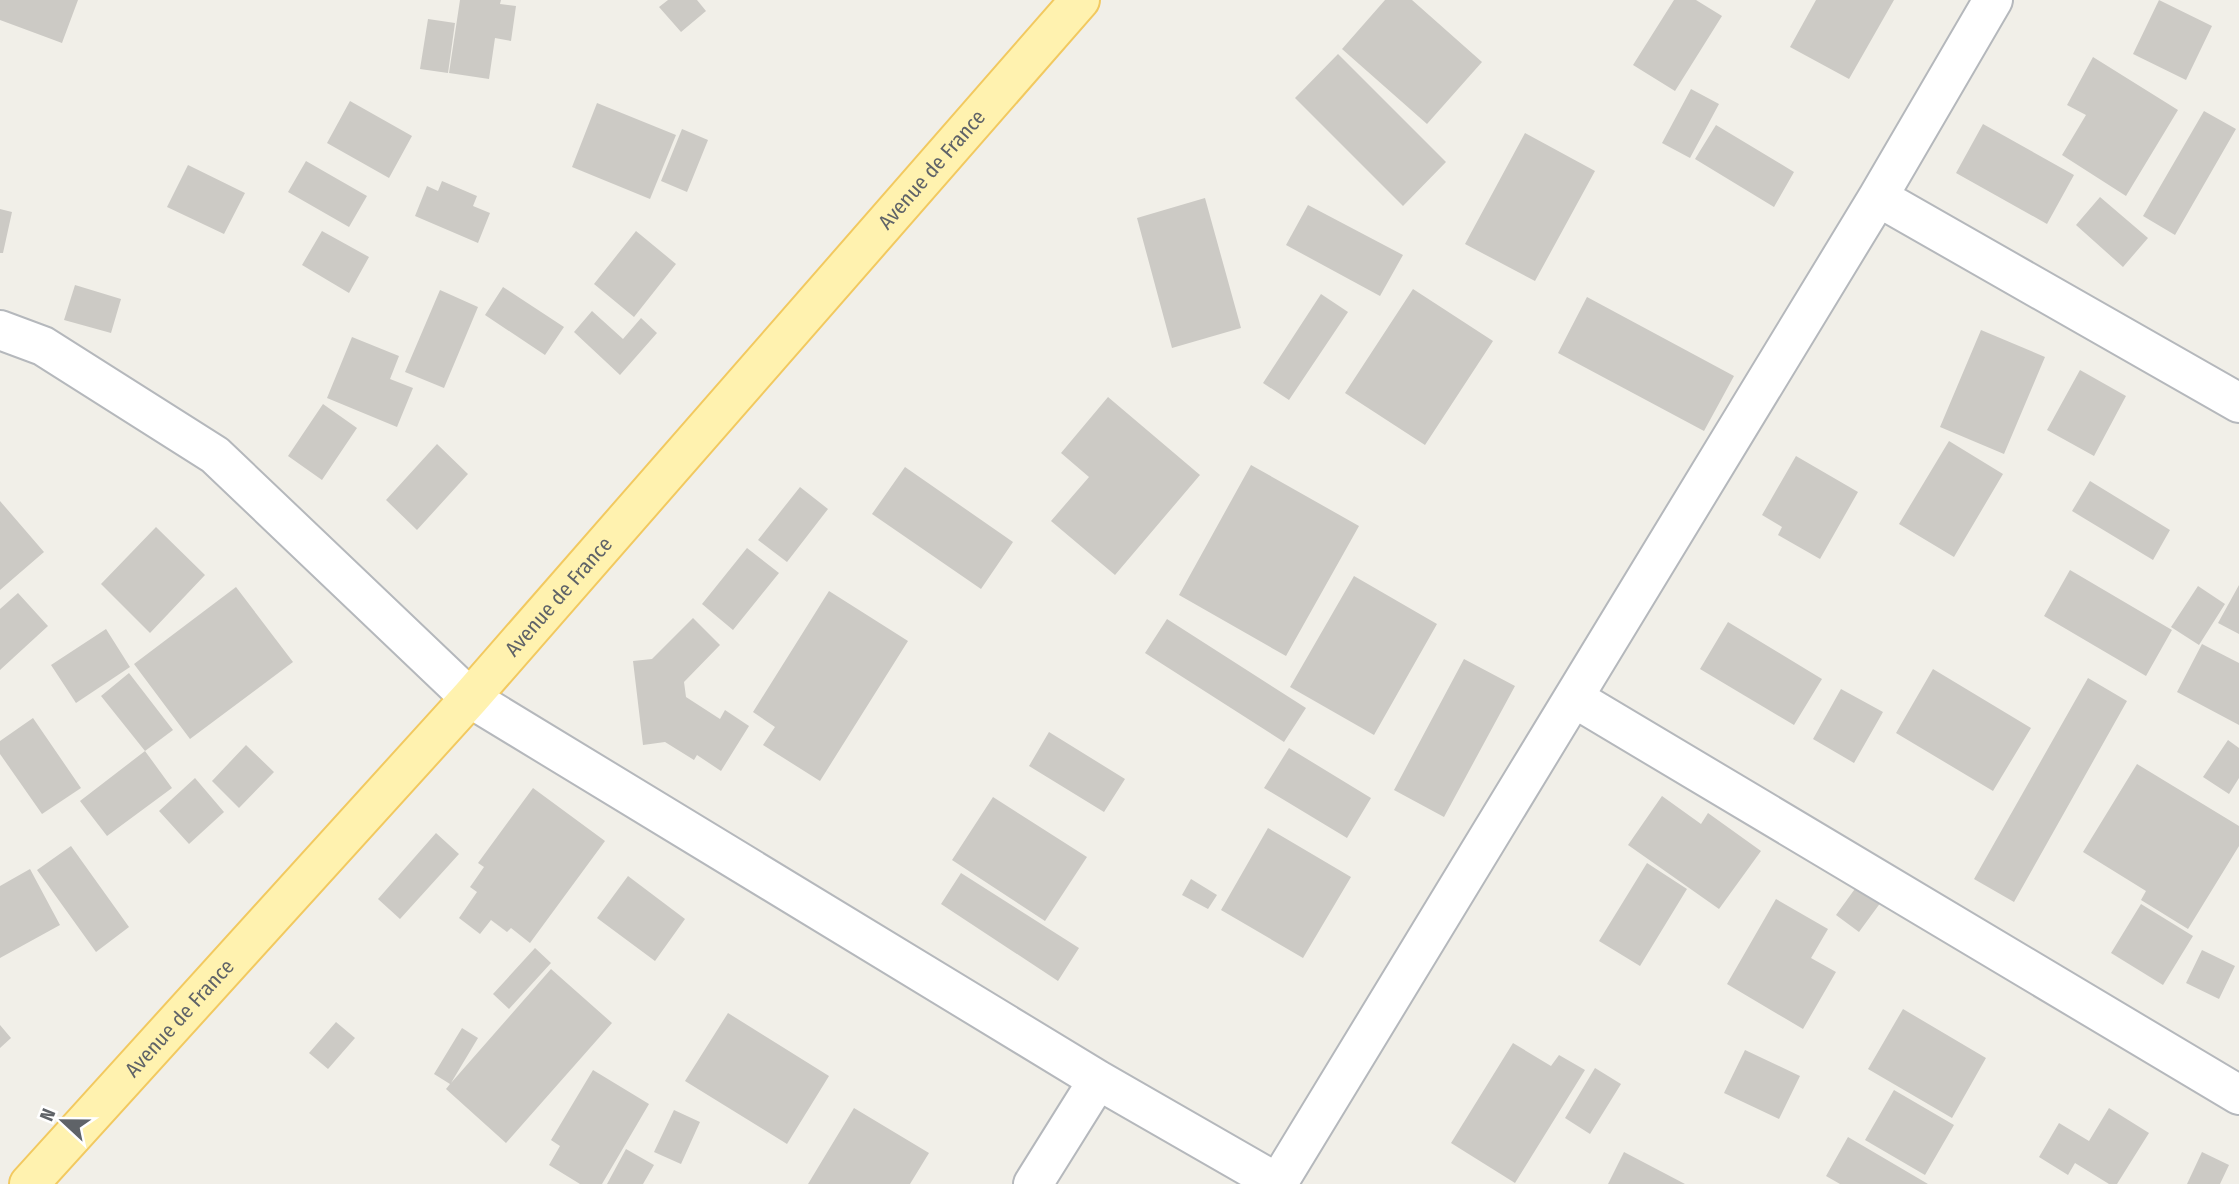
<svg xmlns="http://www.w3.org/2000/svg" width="2239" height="1184" font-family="'Fira Sans Condensed',sans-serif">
<rect width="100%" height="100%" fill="#f1efe8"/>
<path fill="#cccac5" d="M 0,0 L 78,0 L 62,43 L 0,20 Z
M 460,0 L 501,0 L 500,4 L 516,6 L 511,41 L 495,38 L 489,79 L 449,73 Z
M 668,0 L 697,0 L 706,11 L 681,32 L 659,7 Z
M 1385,0 L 1412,0 L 1482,62 L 1427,124 L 1342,49 Z
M 1674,0 L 1696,0 L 1722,16 L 1675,91 L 1633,65 Z
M 1816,0 L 1894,0 L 1849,79 L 1790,47 Z
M 2159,0 L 2212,26 L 2186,80 L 2133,54 Z
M 428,19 L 455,23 L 448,73 L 420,69 Z
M 1338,54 L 1446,162 L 1403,206 L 1295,98 Z
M 2093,57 L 2178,110 L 2126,196 L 2062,155 L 2086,115 L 2067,105 Z
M 1691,89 L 1719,104 L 1690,158 L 1662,143 Z
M 350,101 L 412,136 L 389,178 L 327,143 Z
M 597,103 L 676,135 L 650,199 L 572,167 Z
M 2204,111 L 2236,129 L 2175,235 L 2143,216 Z
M 1983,124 L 2074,175 L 2047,224 L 1956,173 Z
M 1716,125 L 1794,172 L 1774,207 L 1695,159 Z
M 682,129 L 708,140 L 687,192 L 661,181 Z
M 1525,133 L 1595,171 L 1535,281 L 1465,244 Z
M 306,161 L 367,196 L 349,227 L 288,192 Z
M 188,165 L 245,193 L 224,234 L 167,207 Z
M 442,181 L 477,196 L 473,206 L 490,213 L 478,243 L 415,216 L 427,186 L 438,191 Z
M 2100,197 L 2148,238 L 2123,267 L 2076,225 Z
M 1205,198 L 1241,328 L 1172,348 L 1137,218 Z
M 1308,205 L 1403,255 L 1380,296 L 1286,245 Z
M 0,209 L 12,212 L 3,253 L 0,253 Z
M 322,231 L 369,257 L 349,293 L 302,265 Z
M 636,231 L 676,264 L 634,317 L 594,284 Z
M 75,285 L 121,299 L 111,333 L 64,320 Z
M 503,287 L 564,327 L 545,355 L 485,315 Z
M 1413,289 L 1493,341 L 1425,445 L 1345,393 Z
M 440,290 L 478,307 L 444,388 L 405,372 Z
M 1321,294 L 1348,312 L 1289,400 L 1263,383 Z
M 1587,297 L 1734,376 L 1704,431 L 1558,353 Z
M 592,311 L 623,339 L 641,318 L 657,333 L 620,375 L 574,332 Z
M 1981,330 L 2045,357 L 2004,454 L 1940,427 Z
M 352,337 L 399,356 L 390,379 L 413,388 L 397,427 L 327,398 Z
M 2080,370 L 2126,396 L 2094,456 L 2047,430 Z
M 1108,397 L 1200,475 L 1115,575 L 1051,521 L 1089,477 L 1061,453 Z
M 323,404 L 357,428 L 322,480 L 288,456 Z
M 1949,441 L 2003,474 L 1954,557 L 1899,524 Z
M 437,444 L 468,474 L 417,530 L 386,500 Z
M 1796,456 L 1858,492 L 1820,559 L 1778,535 L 1782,527 L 1762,515 Z
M 1251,465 L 1359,526 L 1286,656 L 1179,595 Z
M 905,467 L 1013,542 L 981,589 L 872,514 Z
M 2090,481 L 2170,530 L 2153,560 L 2072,511 Z
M 800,487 L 828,509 L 787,562 L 758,540 Z
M 0,501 L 44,552 L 0,590 Z
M 156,527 L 205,575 L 150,633 L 101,584 Z
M 747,548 L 779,573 L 733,630 L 702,604 Z
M 2070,570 L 2172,630 L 2146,676 L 2044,616 Z
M 1354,576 L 1437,624 L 1374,735 L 1290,687 Z
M 2239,585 L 2239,634 L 2218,623 Z
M 2198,586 L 2225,604 L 2199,645 L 2171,627 Z
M 236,587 L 293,662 L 190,739 L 134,664 Z
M 829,591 L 908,641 L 820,781 L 763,745 L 775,727 L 753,712 Z
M 18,593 L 48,626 L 0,670 L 0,609 Z
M 693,618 L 720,645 L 684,682 L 686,697 L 720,719 L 725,710 L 749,726 L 721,771 L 697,755 L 694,760 L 665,742 L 643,745 L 633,661 L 652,659 Z
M 1167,619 L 1306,708 L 1284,742 L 1145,653 Z
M 1728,622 L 1822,679 L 1794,725 L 1700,669 Z
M 106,629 L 130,667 L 76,703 L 51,665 Z
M 2202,644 L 2239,663 L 2239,725 L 2177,692 Z
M 1464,659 L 1515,686 L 1444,817 L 1394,790 Z
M 1933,669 L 2031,728 L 1993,791 L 1896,733 Z
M 129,673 L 173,730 L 145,751 L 101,696 Z
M 2088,678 L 2127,701 L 2014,902 L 1974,879 Z
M 1841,689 L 1883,712 L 1854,763 L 1813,739 Z
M 33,718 L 81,788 L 42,814 L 0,754 L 0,741 Z
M 1049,732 L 1125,779 L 1104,812 L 1029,766 Z
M 2228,740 L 2239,748 L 2239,778 L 2229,794 L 2203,777 Z
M 246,745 L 274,772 L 239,808 L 212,781 Z
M 1289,748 L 1371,798 L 1347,838 L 1264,788 Z
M 145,751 L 172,788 L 107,836 L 80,801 Z
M 2137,764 L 2239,826 L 2239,846 L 2188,929 L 2141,900 L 2146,891 L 2083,852 Z
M 195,778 L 224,812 L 189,844 L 159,811 Z
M 533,788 L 605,841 L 530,943 L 511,928 L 507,932 L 491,920 L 480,934 L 459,918 L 477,892 L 470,887 L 484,867 L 478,863 Z
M 1662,796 L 1701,824 L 1708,813 L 1761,851 L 1719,909 L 1628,845 Z
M 993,797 L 1087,857 L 1045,921 L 952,860 Z
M 1268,828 L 1351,877 L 1303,958 L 1221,910 Z
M 436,833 L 459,854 L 400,919 L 378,899 Z
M 71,846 L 129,927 L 96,952 L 37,870 Z
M 1647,863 L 1687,889 L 1640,966 L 1599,941 Z
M 30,869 L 60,925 L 0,958 L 0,886 Z
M 961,873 L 1079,948 L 1058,981 L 941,904 Z
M 628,876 L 685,919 L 655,961 L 597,918 Z
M 1191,879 L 1217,895 L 1208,909 L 1182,895 Z
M 1857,886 L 1881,902 L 1859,932 L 1836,915 Z
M 1776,899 L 1828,929 L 1811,958 L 1836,972 L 1803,1029 L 1727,984 Z
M 2141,904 L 2193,936 L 2163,985 L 2111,953 Z
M 535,948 L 551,963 L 509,1009 L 493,994 Z
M 2202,950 L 2235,966 L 2219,999 L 2186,983 Z
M 551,969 L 612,1023 L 506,1143 L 446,1089 L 450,1084 L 434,1074 L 462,1028 L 478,1038 L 451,1083 Z
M 1903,1009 L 1986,1058 L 1952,1118 L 1868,1069 Z
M 728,1013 L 829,1076 L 787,1144 L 685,1081 Z
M 336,1022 L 355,1038 L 328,1069 L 309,1053 Z
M 0,1025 L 11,1038 L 0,1048 Z
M 1513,1043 L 1551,1066 L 1559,1055 L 1585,1070 L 1515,1183 L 1451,1143 Z
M 1745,1050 L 1800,1076 L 1779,1119 L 1724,1093 Z
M 1595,1068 L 1621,1084 L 1590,1134 L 1565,1118 Z
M 593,1070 L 649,1104 L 602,1184 L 580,1184 L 549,1165 L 560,1146 L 551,1140 Z
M 1894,1090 L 1954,1125 L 1925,1175 L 1865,1140 Z
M 854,1108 L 929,1153 L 910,1184 L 808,1184 Z
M 2109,1108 L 2149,1133 L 2117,1184 L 2109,1184 L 2075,1163 L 2068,1175 L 2039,1157 L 2059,1123 L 2089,1141 Z
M 674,1110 L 700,1122 L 681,1164 L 654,1152 Z
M 1848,1137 L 1928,1184 L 1840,1184 L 1826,1176 Z
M 626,1149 L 654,1165 L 643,1184 L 607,1184 Z
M 1624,1152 L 1685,1184 L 1608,1184 Z
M 2202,1152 L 2229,1165 L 2220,1184 L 2187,1184 Z"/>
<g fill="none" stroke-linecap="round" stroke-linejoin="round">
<defs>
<path id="minor" d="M 1878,197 L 2239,403
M 0,330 L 43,346 L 215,455 L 470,698 L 1098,1080 L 1279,1184
M 1574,698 L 2239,1095
M 1278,1183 L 1878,197 L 1993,0
M 1033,1184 L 1098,1080"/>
<g id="major">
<path id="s1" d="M 29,1184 L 470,698 L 1080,0"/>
</g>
</defs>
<use href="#minor" stroke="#b5b8bc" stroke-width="42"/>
<use href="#major" stroke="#f2c960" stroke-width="42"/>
<use href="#minor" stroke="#fff" stroke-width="38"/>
<use href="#major" stroke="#fff2af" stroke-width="38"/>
</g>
<g text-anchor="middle" stroke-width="7" stroke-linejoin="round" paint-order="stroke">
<g font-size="21" fill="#5f6368" stroke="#fff">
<text dy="7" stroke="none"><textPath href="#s1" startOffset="1358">Avenue de France</textPath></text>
<text dy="7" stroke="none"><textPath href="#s1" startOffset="791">Avenue de France</textPath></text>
<text dy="7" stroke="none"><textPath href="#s1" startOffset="224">Avenue de France</textPath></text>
</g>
</g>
<g transform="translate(63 1121) rotate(292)" stroke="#ffffff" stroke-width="5" paint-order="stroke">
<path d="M0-5L12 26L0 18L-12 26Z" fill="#5f6368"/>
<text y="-10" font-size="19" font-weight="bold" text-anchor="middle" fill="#5f6368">N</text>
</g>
</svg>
